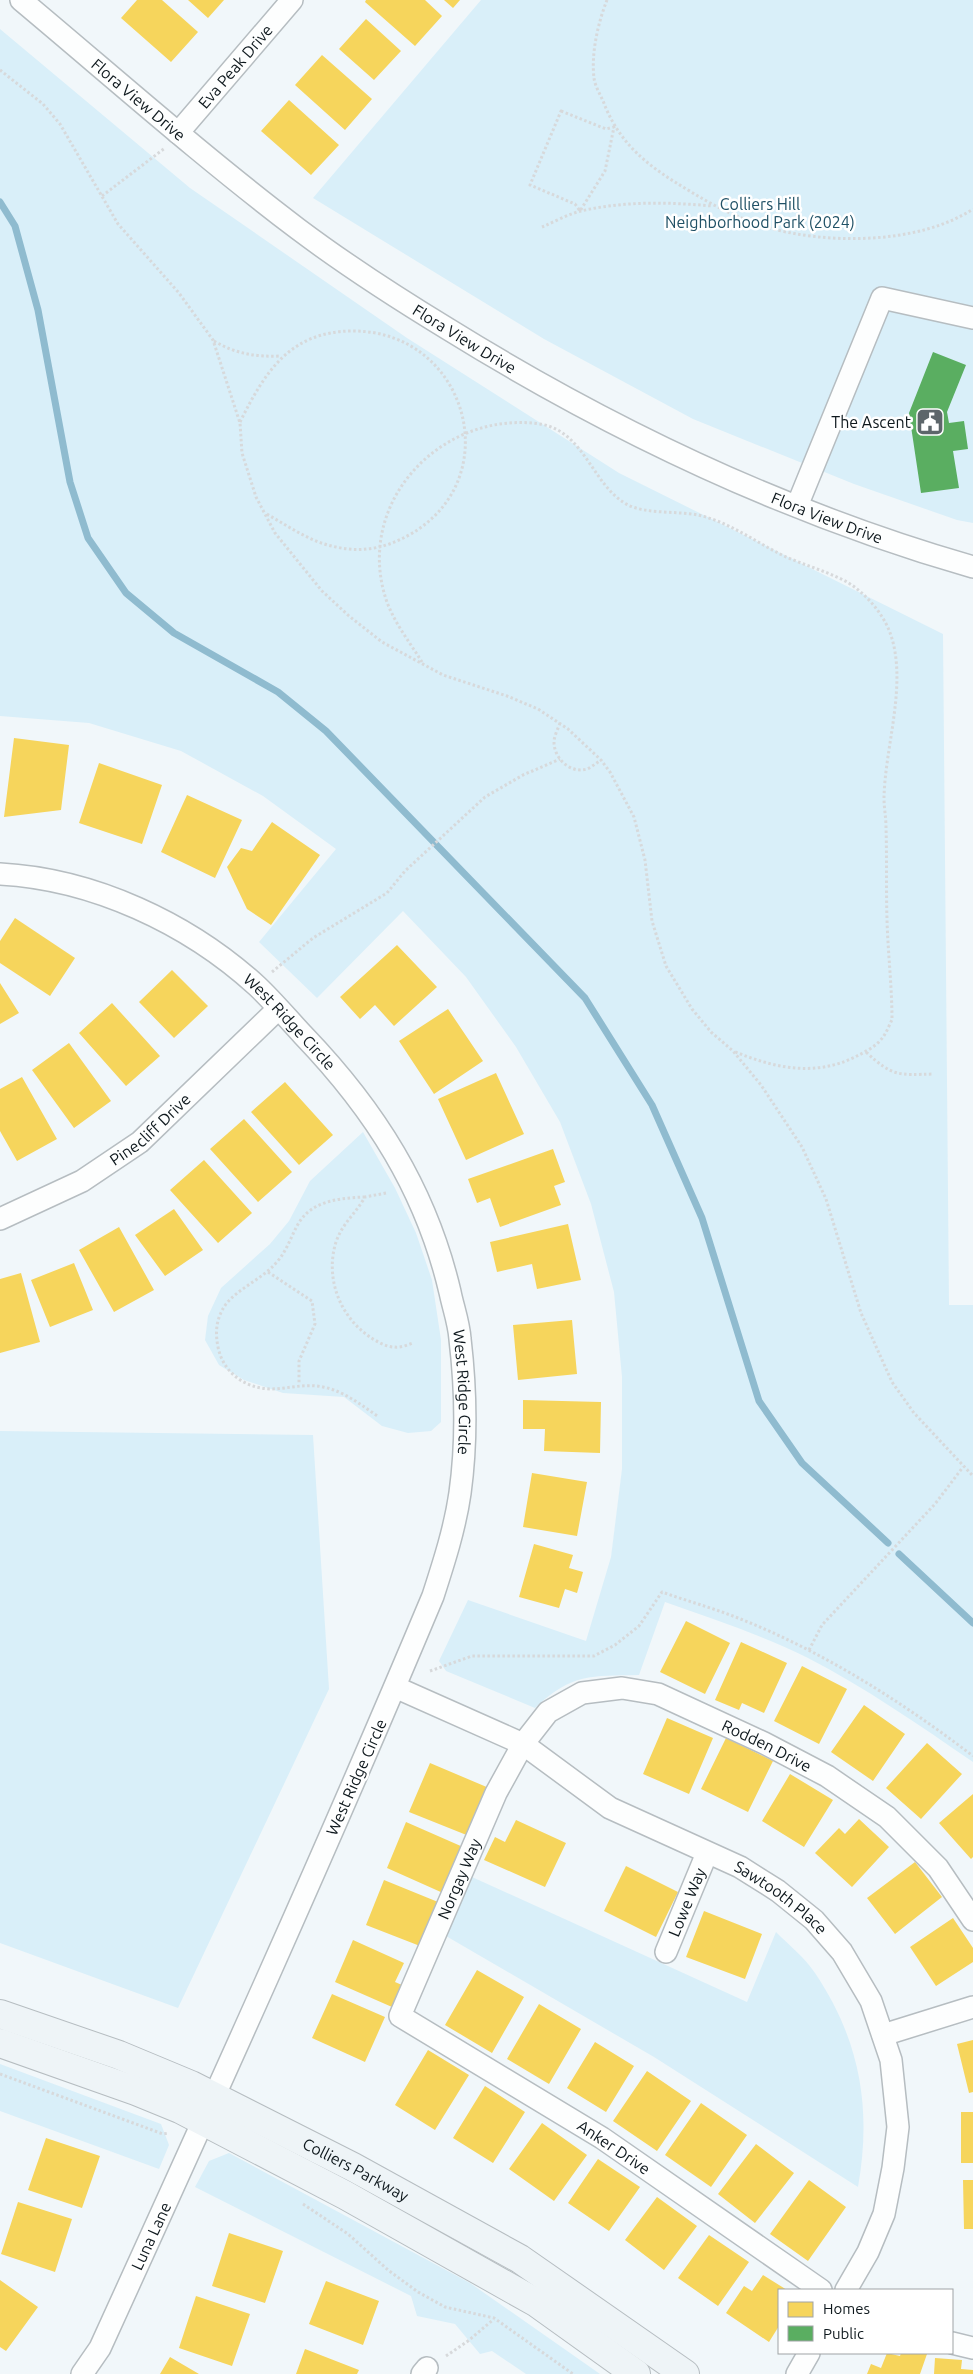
<svg xmlns="http://www.w3.org/2000/svg" width="973" height="2374" font-family="Ubuntu,sans-serif">
<rect width="100%" height="100%" fill="#f1f7fa"/>
<path fill="#d9eff9" d="M 481,0 L 973,0 L 973,523 L 957,520 L 854,484 L 693,419 L 544,339 L 313,198 Z
M 0,29 L 190,188 L 407,338 L 619,473 L 943,634 L 949,1305 L 973,1305 L 973,1762 C 919,1725 866,1688 808,1658 C 762,1635 713,1619 665,1602 L 639,1675 C 591,1676 572,1673 535,1708 L 446,1671 L 439,1661 L 468,1600 L 586,1641 L 611,1557 L 622,1469 L 622,1377 L 614,1292 L 591,1204 L 560,1122 L 516,1047 L 466,977 L 403,911 L 317,998 L 259,942 L 336,849 L 263,796 L 181,751 L 89,723 L 0,716 Z
M 363,1132 L 395,1188 L 416,1233 L 432,1280 L 441,1340 L 441,1422 L 431,1431 L 408,1433 L 382,1426 L 344,1397 L 283,1393 L 244,1380 L 219,1365 L 205,1340 L 208,1316 L 221,1288 L 270,1244 L 289,1221 L 310,1181 Z
M 0,1431 L 313,1435 L 329,1689 L 178,2008 L 0,1943 Z
M 472,1877 L 747,2002 L 776,1932 C 789,1945 805,1958 815,1973 C 860,2040 872,2108 858,2187 L 654,2057 L 446,1936 Z
M 0,2064 L 161,2124 L 169,2145 L 159,2169 L 0,2111 Z
M 229,2153 L 470,2283 L 600,2374 L 526,2374 L 492,2351 L 480,2354 L 455,2324 L 417,2316 L 411,2296 L 195,2187 L 209,2161 Z"/>
<path fill="#f6d55c" d="M 137,0 L 162,0 L 198,32 L 171,62 L 121,18 Z
M 188,0 L 224,0 L 208,18 Z
M 366,0 L 425,0 L 442,16 L 415,46 L 365,2 Z
M 444,0 L 460,0 L 453,8 Z
M 366,19 L 401,51 L 374,80 L 339,49 Z
M 322,55 L 372,99 L 345,130 L 295,85 Z
M 289,100 L 339,145 L 311,175 L 261,131 Z
M 14,738 L 69,745 L 61,810 L 4,817 Z
M 99,763 L 162,785 L 142,844 L 79,823 Z
M 187,795 L 242,820 L 215,878 L 161,852 Z
M 272,822 L 320,855 L 271,925 L 247,909 L 227,867 L 241,848 L 252,851 Z
M 15,918 L 75,958 L 50,996 L 0,963 L 0,941 Z
M 397,945 L 437,987 L 394,1026 L 375,1005 L 360,1019 L 340,997 Z
M 172,970 L 208,1006 L 174,1038 L 139,1002 Z
M 0,983 L 19,1013 L 0,1024 Z
M 112,1003 L 160,1056 L 126,1086 L 79,1033 Z
M 448,1009 L 483,1061 L 434,1094 L 399,1041 Z
M 69,1043 L 111,1101 L 74,1128 L 32,1070 Z
M 496,1073 L 524,1134 L 466,1160 L 438,1099 Z
M 22,1077 L 57,1139 L 17,1161 L 0,1131 L 0,1089 Z
M 285,1082 L 333,1135 L 299,1165 L 251,1112 Z
M 244,1119 L 292,1172 L 258,1202 L 210,1149 Z
M 553,1149 L 565,1182 L 554,1186 L 561,1205 L 500,1227 L 490,1198 L 477,1203 L 468,1179 Z
M 204,1160 L 252,1213 L 218,1243 L 170,1190 Z
M 174,1209 L 203,1250 L 165,1276 L 135,1235 Z
M 568,1224 L 581,1280 L 537,1289 L 532,1264 L 497,1272 L 490,1242 Z
M 119,1227 L 154,1290 L 114,1312 L 79,1250 Z
M 74,1263 L 93,1310 L 50,1327 L 31,1280 Z
M 21,1273 L 40,1342 L 0,1353 L 0,1279 Z
M 572,1320 L 577,1374 L 518,1380 L 513,1325 Z
M 523,1400 L 601,1402 L 600,1453 L 544,1451 L 545,1429 L 523,1429 Z
M 532,1473 L 587,1482 L 577,1536 L 523,1527 Z
M 534,1544 L 573,1555 L 569,1568 L 583,1572 L 577,1593 L 565,1589 L 559,1608 L 519,1597 Z
M 686,1621 L 730,1643 L 705,1694 L 660,1672 Z
M 741,1642 L 787,1663 L 764,1713 L 742,1703 L 739,1710 L 715,1700 Z
M 802,1666 L 847,1689 L 819,1744 L 774,1721 Z
M 864,1705 L 905,1734 L 873,1781 L 831,1752 Z
M 667,1718 L 713,1738 L 689,1794 L 643,1774 Z
M 726,1738 L 773,1761 L 748,1812 L 701,1789 Z
M 927,1743 L 962,1774 L 921,1819 L 886,1788 Z
M 430,1763 L 489,1788 L 469,1836 L 409,1812 Z
M 790,1774 L 833,1800 L 804,1847 L 762,1821 Z
M 973,1794 L 973,1857 L 971,1859 L 939,1823 Z
M 859,1819 L 889,1847 L 852,1887 L 815,1853 L 839,1828 L 845,1834 Z
M 516,1820 L 566,1843 L 545,1887 L 484,1860 L 495,1837 L 505,1842 Z
M 406,1822 L 463,1847 L 443,1893 L 387,1868 Z
M 915,1862 L 942,1897 L 895,1934 L 867,1898 Z
M 626,1866 L 678,1892 L 656,1937 L 604,1911 Z
M 384,1880 L 438,1902 L 420,1946 L 366,1925 Z
M 704,1911 L 762,1934 L 745,1979 L 686,1957 Z
M 953,1918 L 973,1948 L 973,1962 L 936,1986 L 910,1947 Z
M 353,1940 L 404,1963 L 395,1982 L 402,1985 L 392,2007 L 335,1982 Z
M 477,1970 L 524,1997 L 492,2053 L 445,2025 Z
M 332,1994 L 385,2017 L 365,2062 L 312,2038 Z
M 539,2004 L 581,2029 L 549,2084 L 507,2059 Z
M 973,2040 L 973,2092 L 969,2093 L 957,2044 Z
M 595,2042 L 634,2066 L 606,2112 L 567,2088 Z
M 428,2050 L 469,2075 L 435,2130 L 395,2105 Z
M 647,2071 L 691,2101 L 657,2151 L 613,2121 Z
M 485,2086 L 525,2112 L 493,2163 L 453,2138 Z
M 701,2103 L 747,2135 L 711,2187 L 665,2155 Z
M 961,2112 L 973,2112 L 973,2163 L 961,2163 Z
M 542,2123 L 587,2155 L 554,2201 L 509,2169 Z
M 46,2138 L 100,2156 L 82,2208 L 28,2190 Z
M 756,2144 L 794,2173 L 755,2223 L 718,2194 Z
M 598,2159 L 640,2187 L 609,2231 L 568,2203 Z
M 809,2180 L 846,2207 L 808,2261 L 770,2234 Z
M 963,2180 L 973,2180 L 973,2229 L 964,2229 Z
M 657,2197 L 697,2226 L 664,2270 L 625,2240 Z
M 18,2202 L 72,2219 L 55,2272 L 1,2254 Z
M 229,2233 L 283,2251 L 265,2303 L 212,2286 Z
M 709,2235 L 749,2262 L 718,2306 L 678,2278 Z
M 763,2275 L 787,2290 L 779,2290 L 779,2326 L 769,2342 L 726,2313 L 744,2286 L 752,2291 Z
M 0,2280 L 38,2307 L 6,2351 L 0,2347 Z
M 326,2281 L 379,2301 L 363,2345 L 309,2324 Z
M 196,2296 L 250,2314 L 232,2366 L 179,2348 Z
M 305,2349 L 359,2370 L 357,2374 L 296,2374 Z
M 887,2353 L 900,2356 L 901,2353 L 927,2354 L 920,2374 L 867,2374 L 871,2364 L 881,2368 Z
M 170,2357 L 199,2374 L 160,2374 Z
M 935,2358 L 962,2360 L 961,2369 L 973,2370 L 973,2374 L 934,2374 Z"/>
<path fill="#5aae61" d="M 933,352 L 966,365 L 947,412 L 949,423 L 964,421 L 968,449 L 953,451 L 959,488 L 921,493 L 909,413 Z"/>
<g fill="none" stroke-linecap="round" stroke-linejoin="round">
<path stroke="#8fbbcf" stroke-width="7" d="M 0,202 L 15,226 L 38,310 L 70,482 L 88,538 L 126,593 L 174,633 L 278,692 L 326,731 L 585,998 L 652,1105 L 702,1218 L 759,1401 L 802,1463 L 888,1543
M 899,1554 L 973,1623"/>
<defs>
<g id="street">
<path id="s1" d="M 21,0 C 113,77 203,157 298,229 C 346,265 397,298 448,329 C 611,430 788,514 973,567"/>
<path id="s2" d="M 178,133 L 292,0"/>
<path d="M 797,506 L 882,298 L 973,318"/>
<path id="s3" d="M 0,874 C 93,879 188,923 257,986 C 273,1001 288,1019 303,1035 C 375,1110 426,1190 450,1292 C 453,1307 459,1323 460,1339 C 466,1390 467,1442 460,1493 C 455,1528 444,1562 433,1596 C 327,1849 214,2098 100,2348 L 82,2374"/>
<path id="s4" d="M 0,1219 L 82,1181 L 140,1142 L 278,1009"/>
<path id="s5" d="M 395,1687 L 523,1744 L 610,1808 L 740,1867 L 778,1891 L 814,1920 L 842,1952 L 871,2001 L 891,2060 L 898,2127 L 893,2168 L 884,2214 L 868,2252 L 846,2290"/>
<path id="s6" d="M 666,1952 L 707,1853"/>
<path d="M 883,2035 L 973,2007"/>
<path id="s7" d="M 821,2290 L 602,2138 L 400,2016 L 496,1793 L 523,1744 L 548,1712 L 582,1693 L 622,1688 L 658,1694 L 764,1743 L 827,1776 L 887,1817 L 938,1868 L 973,1920"/>
<path d="M 952,2343 L 973,2348"/>
<path d="M 422,2374 L 427,2368"/>
<path d="M 797,2374 L 809,2353"/>
</g>
<g id="secondary">
<path id="s8" d="M 0,2014 L 119,2055 L 191,2085 L 353,2167 L 520,2259 L 685,2374"/>
<path d="M 0,2043 L 136,2091 L 180,2109 L 226,2133 L 345,2195 L 537,2303 L 636,2374"/>
</g>
</defs>
<use href="#street" stroke="#b6bdc1" stroke-width="24"/>
<use href="#secondary" stroke="#b6bdc1" stroke-width="30"/>
<path stroke="#d7d9db" stroke-width="3" stroke-dasharray="2.5 2.5" stroke-linecap="butt" d="M 607,0 C 598,23 591,53 594,78 C 595,87 602,97 605,106 C 622,147 651,168 688,190 C 712,205 736,217 763,226 C 824,245 918,245 973,209
M 0,70 L 43,104 L 60,124 L 118,224 L 179,293 L 213,340 L 240,423 L 242,453 L 256,497 L 275,533 L 322,591 L 349,616 L 382,642 L 443,675 L 507,696 L 538,709 L 568,729 L 601,760 L 610,772 L 634,817 L 645,860 L 652,921 L 666,966 L 692,1009 L 711,1032 L 733,1051 L 761,1085 L 802,1147 L 826,1199 L 861,1313 L 892,1382 L 914,1413 L 973,1476
M 561,111 L 606,129 L 614,127 L 605,171 L 580,211 L 575,204 L 530,185 Z
M 102,196 L 165,148
M 542,227 C 554,222 568,214 581,211 C 624,201 668,202 712,206
M 214,341 C 236,354 256,357 281,356
M 240,422 C 265,372 290,331 353,331 C 467,331 509,479 409,535 C 386,548 362,553 336,547 C 310,542 288,526 265,513
M 422,662 C 409,641 392,620 385,596 C 356,499 444,410 540,424 C 585,431 592,486 628,505 C 646,514 677,511 698,515 C 729,522 754,541 782,555 C 803,565 827,571 847,582 C 864,592 881,611 889,630 C 909,680 885,745 884,798 C 884,808 886,817 886,827 C 887,858 886,889 887,920 C 888,954 892,987 892,1020 C 889,1025 887,1032 883,1037 C 877,1046 865,1052 855,1057 C 814,1077 774,1068 733,1051
M 560,723 C 558,729 554,736 554,742 C 554,759 571,774 587,769 C 592,767 596,763 601,760
M 272,972 L 313,938 L 387,893 L 405,871 L 485,797 L 523,775 L 560,759
M 866,1052 C 893,1077 898,1075 934,1074
M 386,1193 L 365,1197 C 356,1213 342,1224 336,1242 C 325,1277 339,1316 370,1337 C 376,1341 386,1347 394,1347 C 400,1348 407,1345 413,1343
M 365,1197 C 342,1198 314,1200 300,1221 C 291,1235 288,1250 276,1263 C 262,1279 239,1288 226,1304 C 216,1318 215,1332 218,1347 C 223,1372 244,1388 270,1389 C 288,1389 304,1383 323,1387 C 344,1391 361,1405 379,1417
M 268,1272 L 312,1301 L 315,1324 L 299,1361 L 299,1384
M 809,1650 L 822,1625 L 935,1504 L 963,1467
M 430,1671 L 472,1656 L 594,1656 L 615,1645 L 639,1626 L 662,1592 C 687,1601 713,1608 738,1618 C 822,1651 901,1701 973,1756
M 0,2074 L 163,2134 L 169,2133
M 303,2204 L 348,2234 L 388,2270 L 418,2292 L 445,2307 L 494,2318 L 573,2374
M 446,2356 L 468,2341 L 494,2319"/>
<use href="#street" stroke="#fdfefe" stroke-width="21"/>
<use href="#secondary" stroke="#eef4f7" stroke-width="28"/>
</g>
<defs>
<symbol id="civic-square" viewBox="-11 -11 22 22"><rect x="-9" y="-9" width="18" height="18" rx="4" fill="#5d666a" stroke="#fff"/><path d="M-.6-6.5H3V-4.5H.6V-3L4-1V1h2V6H-6V1h2V-1L-.6-3ZM-1.2 2.5V6h2.4V2.5Z" fill="#fff"/></symbol>
</defs>
<g fill-rule="evenodd">
<use href="#civic-square" x="914" y="406" width="32" height="32"/>
</g>
<g text-anchor="middle" stroke-width="5" stroke-linejoin="round" paint-order="stroke">
<g font-size="16" fill="#0e181d" stroke="#fff">
<text dy="6" stroke="none"><textPath href="#s2" startOffset="88">Eva Peak Drive</textPath></text>
<text dy="6" stroke="none"><textPath href="#s1" startOffset="154">Flora View Drive</textPath></text>
<text dy="6" stroke="none"><textPath href="#s1" startOffset="559">Flora View Drive</textPath></text>
<text dy="6" stroke="none"><textPath href="#s1" startOffset="964">Flora View Drive</textPath></text>
<text dy="6" stroke="none"><textPath href="#s3" startOffset="334">West Ridge Circle</textPath></text>
<text dy="6" stroke="none"><textPath href="#s4" startOffset="176">Pinecliff Drive</textPath></text>
<text dy="6" stroke="none"><textPath href="#s3" startOffset="754">West Ridge Circle</textPath></text>
<text dy="6" stroke="none"><textPath href="#s7" startOffset="1078">Rodden Drive</textPath></text>
<text transform="translate(356 1777) rotate(-66)" y="6">West Ridge Circle</text>
<text dy="6" stroke="none"><textPath href="#s7" startOffset="652">Norgay Way</textPath></text>
<text dy="6" stroke="none"><textPath href="#s5" startOffset="442">Sawtooth Place</textPath></text>
<text dy="6" stroke="none"><textPath href="#s6" startOffset="54">Lowe Way</textPath></text>
<text transform="translate(614 2147) rotate(34)" y="6">Anker Drive</text>
<text dy="6" stroke="none"><textPath href="#s8" startOffset="389">Colliers Parkway</textPath></text>
<text transform="translate(151 2236) rotate(-65)" y="6">Luna Lane</text>
</g>
<g font-size="16" fill="#205166" stroke="#fff">
<text x="760" y="210">Colliers Hill<tspan x="760" dy="18">Neighborhood Park (2024)</tspan></text>
</g>
<g font-size="16" fill="#0e181d" stroke="#fff" text-anchor="end">
<text x="911" y="428">The Ascent</text>
</g>
</g>
<rect x="778" y="2289" width="175" height="65" fill="#ffffff" stroke="#9fa3a5"/>
<rect x="788" y="2302" width="25" height="15" fill="#f6d55c" stroke="#9fa3a5"/>
<text x="823" y="2314" font-size="15" fill="#0e181d">Homes</text>
<rect x="788" y="2326" width="25" height="15" fill="#5aae61" stroke="#9fa3a5"/>
<text x="823" y="2339" font-size="15" fill="#0e181d">Public</text>
</svg>
